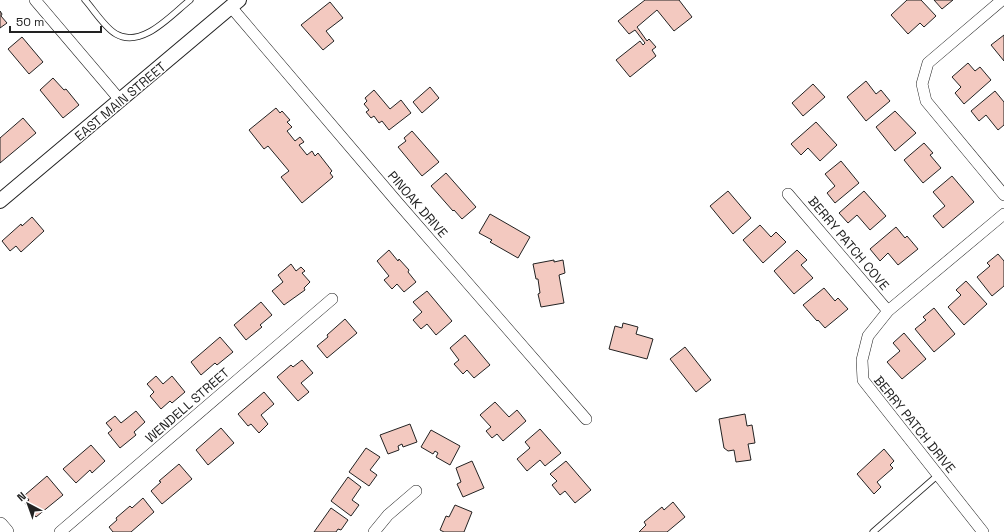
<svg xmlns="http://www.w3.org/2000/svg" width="1004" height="532" font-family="'Space Grotesk',sans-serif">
<rect width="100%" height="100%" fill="#fff"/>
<path fill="#f3c9c0" stroke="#222" d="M 645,0 L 679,0 L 692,17 L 674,31 L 657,10 L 637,27 L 647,41 L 649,39 L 656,47 L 652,50 L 656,56 L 630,77 L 616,60 L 640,41 L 643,45 L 645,43 L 635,30 L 629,34 L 618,21 Z
M 907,0 L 921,0 L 936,16 L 924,27 L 920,23 L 908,34 L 891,15 Z
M 934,0 L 953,0 L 942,9 Z
M 330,2 L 343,18 L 326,31 L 334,41 L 323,50 L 301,25 Z
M 0,11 L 2,14 L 1,16 L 7,23 L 0,28 Z
M 1004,35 L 1004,61 L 991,45 Z
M 22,37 L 43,62 L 29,74 L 8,49 Z
M 968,63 L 975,71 L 980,67 L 991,80 L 964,104 L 955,93 L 961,87 L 952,77 Z
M 53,78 L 64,90 L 66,89 L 79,105 L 63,118 L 40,90 Z
M 866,81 L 876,94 L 881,90 L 890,101 L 866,121 L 847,97 Z
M 813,84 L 825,97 L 803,116 L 792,103 Z
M 430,87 L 439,98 L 422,113 L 413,102 Z
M 374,90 L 390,109 L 401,100 L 411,113 L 389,130 L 382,121 L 379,123 L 374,116 L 371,118 L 366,112 L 369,110 L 364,104 L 367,101 L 365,98 Z
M 995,91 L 1004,102 L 1004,125 L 998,130 L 986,115 L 979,121 L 971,111 Z
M 276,108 L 280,113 L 282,111 L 290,120 L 287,122 L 292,127 L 287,131 L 295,141 L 300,137 L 304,142 L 299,145 L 307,155 L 312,151 L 315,156 L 318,153 L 332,171 L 330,173 L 333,177 L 302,203 L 281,177 L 289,171 L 268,146 L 264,149 L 249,130 Z
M 895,111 L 916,133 L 895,151 L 876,127 Z
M 23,118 L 36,133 L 0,163 L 0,138 Z
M 816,122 L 837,145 L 820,161 L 808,148 L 801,155 L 791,144 Z
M 412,131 L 439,162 L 422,176 L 398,147 L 406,141 L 404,138 Z
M 924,143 L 933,153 L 930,155 L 941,168 L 923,183 L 904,160 Z
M 841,161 L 859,183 L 835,203 L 827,193 L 835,186 L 825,174 Z
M 446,173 L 476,207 L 462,219 L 454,210 L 453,211 L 431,186 Z
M 952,176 L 974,202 L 943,228 L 933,216 L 945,206 L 933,192 Z
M 728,191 L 751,218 L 733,234 L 710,206 Z
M 864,191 L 886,216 L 870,230 L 857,215 L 848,223 L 839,213 Z
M 490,214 L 530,237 L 518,258 L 490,242 L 492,240 L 479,233 Z
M 32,217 L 44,231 L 21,252 L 16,246 L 10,251 L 2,241 L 21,224 L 22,226 Z
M 760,225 L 771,237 L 776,232 L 786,242 L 763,263 L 743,240 Z
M 896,227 L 905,238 L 907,236 L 918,249 L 898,265 L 888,253 L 880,261 L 870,249 Z
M 389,250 L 398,261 L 399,259 L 409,270 L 408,272 L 416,282 L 404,292 L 397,284 L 392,289 L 384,280 L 389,276 L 377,261 Z
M 797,250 L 807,260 L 801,265 L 813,278 L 794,294 L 774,271 Z
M 998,254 L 1004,261 L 1004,286 L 992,296 L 977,277 L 990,266 L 987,263 Z
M 554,260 L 554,262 L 563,260 L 565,273 L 559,275 L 564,303 L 541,307 L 538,294 L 540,293 L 538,279 L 536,279 L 533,264 Z
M 291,264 L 296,271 L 301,267 L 305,271 L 302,273 L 310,282 L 304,288 L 305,290 L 284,305 L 272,291 L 283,282 L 278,275 Z
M 966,281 L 987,304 L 964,325 L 948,307 L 961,295 L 956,290 Z
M 824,288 L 835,301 L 838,298 L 848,309 L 825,328 L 818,320 L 817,321 L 803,305 Z
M 427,291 L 452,321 L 436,335 L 427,324 L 421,329 L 413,320 L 422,312 L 413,302 Z
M 261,302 L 272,315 L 260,325 L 262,327 L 246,340 L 234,325 Z
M 934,308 L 955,334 L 934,352 L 915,329 L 926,320 L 923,317 Z
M 345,319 L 357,333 L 327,358 L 317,346 L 328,337 L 327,335 Z
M 623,323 L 638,327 L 636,334 L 653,339 L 647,359 L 609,349 L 615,326 L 622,328 Z
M 904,333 L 926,359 L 902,379 L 887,362 L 900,351 L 893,343 Z
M 465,335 L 490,365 L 474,378 L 467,370 L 463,374 L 454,364 L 459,360 L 450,348 Z
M 220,337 L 233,352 L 217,365 L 215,363 L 201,375 L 191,362 Z
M 685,347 L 711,380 L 696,392 L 670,359 Z
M 302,360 L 313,373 L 301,383 L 309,392 L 298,401 L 277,377 L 291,365 L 293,367 Z
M 156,376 L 163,384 L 172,376 L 185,392 L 172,403 L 170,401 L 161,409 L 150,396 L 154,392 L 147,384 Z
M 264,392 L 274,404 L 261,415 L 268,424 L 259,433 L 251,424 L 248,426 L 238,414 Z
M 495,402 L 509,417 L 517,410 L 526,421 L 503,441 L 497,434 L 492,438 L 486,431 L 491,427 L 480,415 Z
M 136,411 L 145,422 L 134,432 L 136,435 L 120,448 L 108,433 L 112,430 L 106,423 L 115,416 L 121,423 Z
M 745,414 L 747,426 L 752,425 L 755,443 L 748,444 L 751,460 L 736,462 L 734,450 L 728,451 L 724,448 L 719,419 Z
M 410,424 L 417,442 L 403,447 L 402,444 L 398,446 L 399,450 L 388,454 L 380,435 Z
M 221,428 L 234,443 L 208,465 L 196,450 Z
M 540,429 L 561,453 L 545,466 L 540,460 L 527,471 L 517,459 L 530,448 L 525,442 Z
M 431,430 L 460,446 L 450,465 L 436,457 L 438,453 L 435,451 L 433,454 L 421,447 Z
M 91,445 L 105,461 L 92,473 L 90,470 L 76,483 L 63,469 Z
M 366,448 L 380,457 L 370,470 L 377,475 L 369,486 L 349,472 Z
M 884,449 L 894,461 L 890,465 L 893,468 L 877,482 L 881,487 L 874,494 L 857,474 Z
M 472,461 L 484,488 L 463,497 L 457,484 L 461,482 L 456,468 Z
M 566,461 L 591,490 L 575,503 L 565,491 L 560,495 L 552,485 L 557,481 L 550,474 Z
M 179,464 L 192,479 L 162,504 L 151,491 L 161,482 L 159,481 Z
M 47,476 L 63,495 L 36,517 L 25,503 L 29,500 L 25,495 Z
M 348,477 L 361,487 L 352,500 L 359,505 L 351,516 L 331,501 Z
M 143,498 L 154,512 L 131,532 L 113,532 L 109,527 L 117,520 L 116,518 L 130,506 L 132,508 Z
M 673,502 L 685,517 L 667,532 L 639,532 L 646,525 L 644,522 L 662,507 L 664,510 Z
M 455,505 L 472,512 L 464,532 L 444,532 L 440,530 L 446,516 L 449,517 Z
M 331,508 L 348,520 L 341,530 L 338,529 L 336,532 L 314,532 Z"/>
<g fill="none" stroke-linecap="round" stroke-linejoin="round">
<defs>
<path id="service" d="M 85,0 C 94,10 105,28 116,34 C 142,49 171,15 190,0
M 873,532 L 938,475"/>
<path id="minor" d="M 35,0 L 120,100
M 1002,0 L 928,63 L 922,84 L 926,101 L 1004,195
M 231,7 L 398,203 L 586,419
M 788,194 L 888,311
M 60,532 L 332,299
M 374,532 L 388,515 L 416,491
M 983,532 L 863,380 L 862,360 L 868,336 L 888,311 L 1004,214"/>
<path id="tertiary" d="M 0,201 L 239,0"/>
<path id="secondary" d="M 0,525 L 6,532"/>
</defs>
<use href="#service" stroke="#222" stroke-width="7"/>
<use href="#minor" stroke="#222" stroke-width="12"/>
<use href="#tertiary" stroke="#222" stroke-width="16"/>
<use href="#secondary" stroke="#222" stroke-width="16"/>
<use href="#service" stroke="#fff" stroke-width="5.5"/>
<use href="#minor" stroke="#fff" stroke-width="11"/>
<use href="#tertiary" stroke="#fff" stroke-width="14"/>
<use href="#secondary" stroke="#fff" stroke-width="15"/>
</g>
<g text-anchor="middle" stroke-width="3" stroke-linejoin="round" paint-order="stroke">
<g font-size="13" fill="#222" stroke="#fff">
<text transform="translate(120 101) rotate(-40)" y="5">EAST MAIN STREET</text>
<text transform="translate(418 204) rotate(49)" y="5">PINOAK DRIVE</text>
<text transform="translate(849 243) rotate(50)" y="5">BERRY PATCH COVE</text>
<text transform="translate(187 405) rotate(-41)" y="5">WENDELL STREET</text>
<text transform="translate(915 424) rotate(51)" y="5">BERRY PATCH DRIVE</text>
</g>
</g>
<g transform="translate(28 504) rotate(319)" stroke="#ffffff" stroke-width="3" paint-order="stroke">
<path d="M0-3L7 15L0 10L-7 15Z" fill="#222222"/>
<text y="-6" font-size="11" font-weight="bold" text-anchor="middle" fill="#222222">N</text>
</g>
<path d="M10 26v6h91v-6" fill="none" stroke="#222222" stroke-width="2"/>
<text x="16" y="26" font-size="12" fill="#222222" stroke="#ffffff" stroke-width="3" paint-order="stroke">50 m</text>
</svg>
